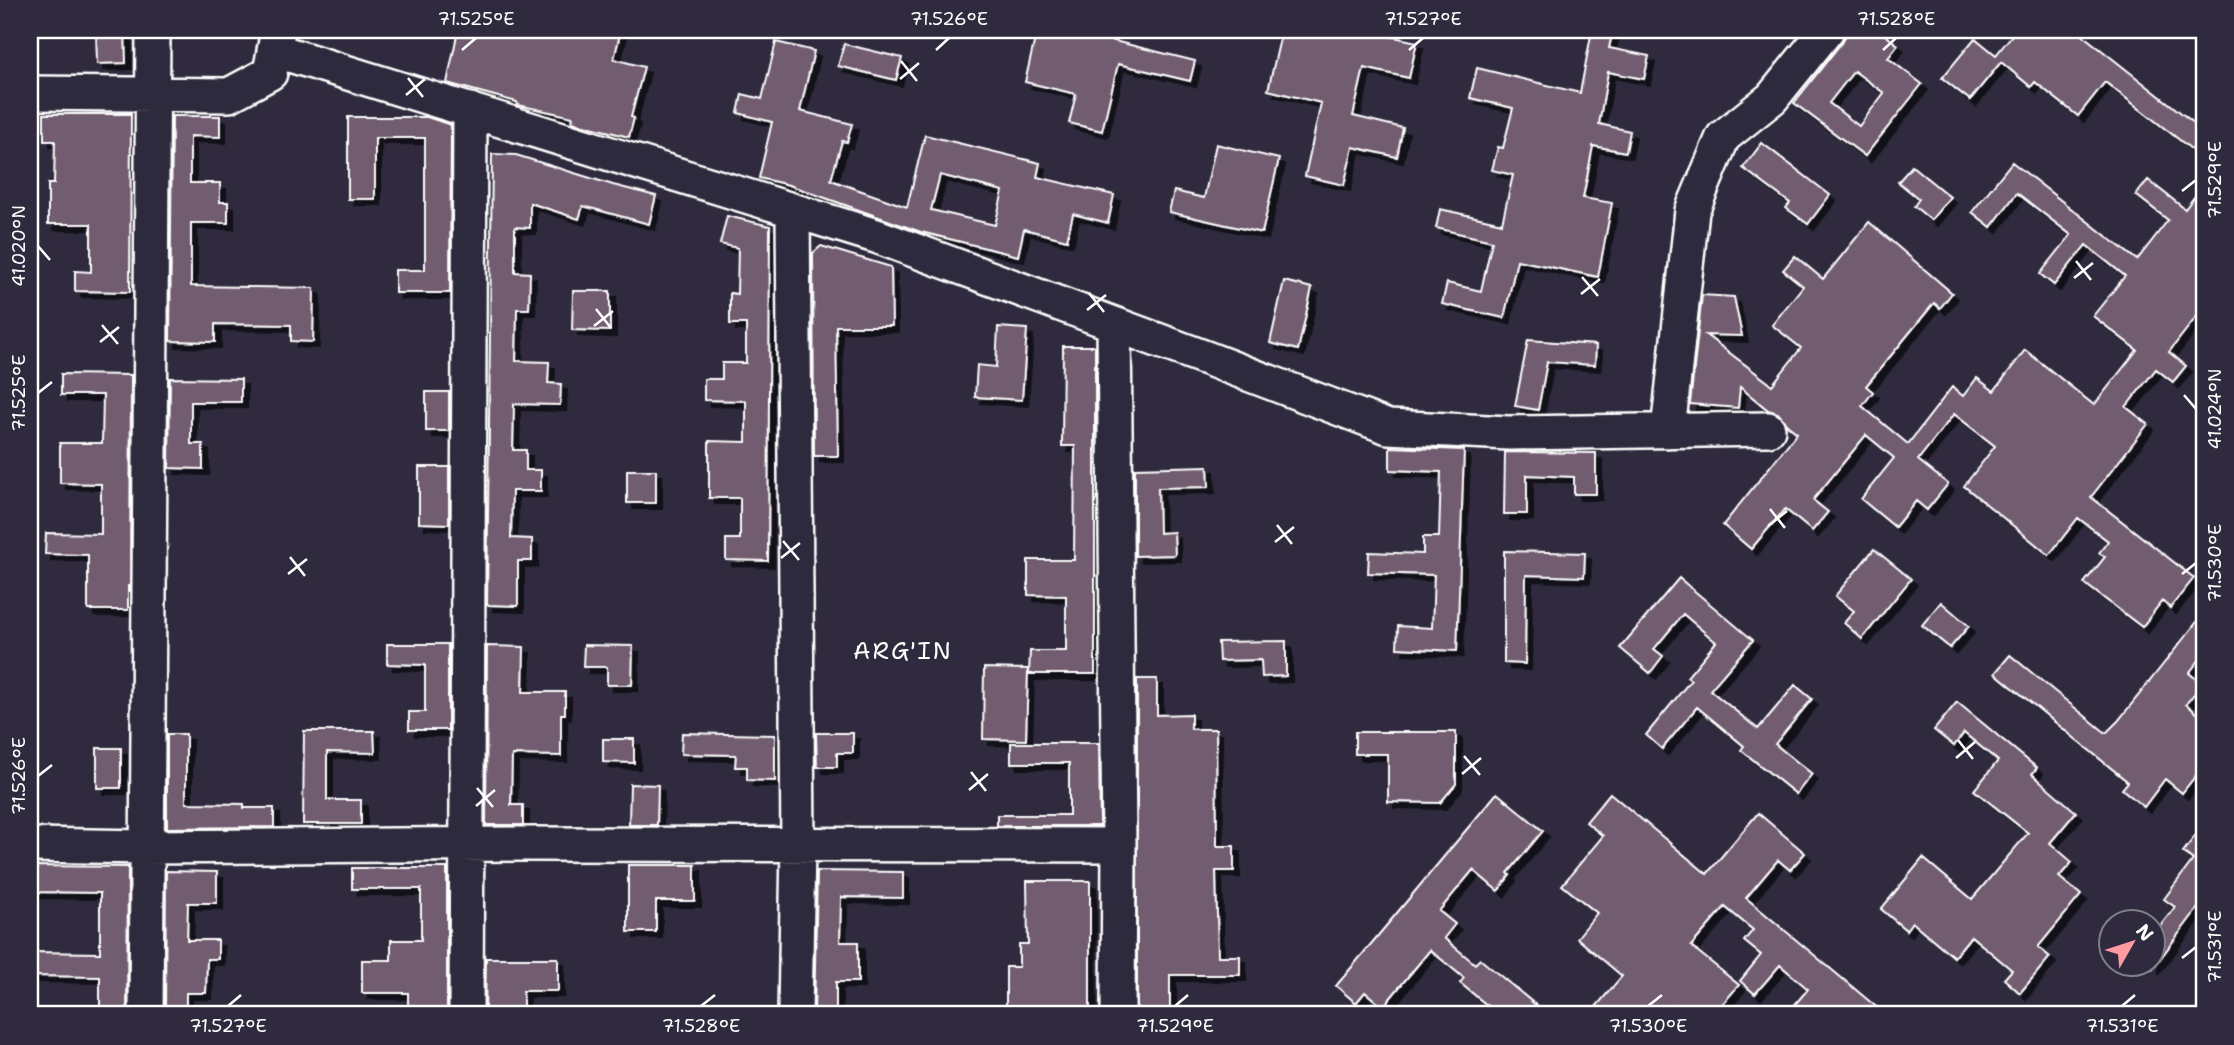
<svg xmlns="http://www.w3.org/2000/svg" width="2234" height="1045" font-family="'Shantell Sans',sans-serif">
<defs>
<filter id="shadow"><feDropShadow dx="6" dy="6" stdDeviation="0" flood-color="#0009"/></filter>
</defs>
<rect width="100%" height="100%" fill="#2f2a3d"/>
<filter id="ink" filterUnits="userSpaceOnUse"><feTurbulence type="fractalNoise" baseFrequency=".0143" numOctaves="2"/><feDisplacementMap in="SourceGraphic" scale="14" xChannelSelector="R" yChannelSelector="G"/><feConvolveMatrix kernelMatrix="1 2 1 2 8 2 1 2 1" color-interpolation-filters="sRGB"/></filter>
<g filter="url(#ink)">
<path fill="#725b6f" stroke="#fff" stroke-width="2" fill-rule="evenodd" filter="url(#shadow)" d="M 96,30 L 125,30 L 126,63 L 97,64 Z
M 458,30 L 621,30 L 614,59 L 644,67 L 631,117 L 634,118 L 629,137 L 572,122 L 573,117 L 518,105 L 517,102 L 447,83 Z
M 1037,30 L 1055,30 L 1090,38 L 1090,35 L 1195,61 L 1190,81 L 1118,64 L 1102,131 L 1069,123 L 1076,94 L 1025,82 Z
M 1282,30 L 1362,30 L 1417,42 L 1409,78 L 1364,68 L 1353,116 L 1403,128 L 1397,157 L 1353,147 L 1344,185 L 1305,176 L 1321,103 L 1268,90 Z
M 1592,30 L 1613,30 L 1609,48 L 1649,56 L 1644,79 L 1608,72 L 1599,124 L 1630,131 L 1626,152 L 1593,146 L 1583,198 L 1612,203 L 1598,277 L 1517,260 L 1504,318 L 1442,304 L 1447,283 L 1481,291 L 1492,241 L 1436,228 L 1440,209 L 1502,223 L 1513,175 L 1492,170 L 1498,147 L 1503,148 L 1513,108 L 1470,98 L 1477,68 L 1580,93 Z
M 1849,30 L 1879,30 L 1898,45 L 1888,58 L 1922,84 L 1865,156 L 1794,103 L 1842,42 ZM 1854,71 L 1884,93 L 1859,126 L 1829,103 Z
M 2016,30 L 2076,30 L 2204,131 L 2204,159 L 2105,82 L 2078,116 L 2035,82 L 2031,87 L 2001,62 L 1970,100 L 1942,78 L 1975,38 L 1996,55 Z
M 776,42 L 814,51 L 800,111 L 852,124 L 847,142 L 842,141 L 831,180 L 907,207 L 925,135 L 1040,163 L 1037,177 L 1114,195 L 1108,223 L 1073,214 L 1067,240 L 1024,229 L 1018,256 L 921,232 L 789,185 L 759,178 L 772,122 L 738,113 L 742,94 L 762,99 ZM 940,175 L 1003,191 L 995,225 L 931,210 Z
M 844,44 L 902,58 L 896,80 L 838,66 Z
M 44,114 L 131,114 L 130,292 L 75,291 L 75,271 L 91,272 L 91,224 L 48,224 L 48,184 L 54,184 L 55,141 L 44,141 Z
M 172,116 L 220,116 L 220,137 L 190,136 L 190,183 L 220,183 L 220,202 L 228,202 L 228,223 L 191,223 L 191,286 L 314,288 L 313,342 L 291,341 L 291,325 L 215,324 L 215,342 L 170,341 Z
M 348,117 L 427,117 L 451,125 L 450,293 L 395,293 L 395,270 L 425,270 L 425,138 L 375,138 L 375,199 L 348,199 Z
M 1762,143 L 1830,195 L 1808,224 L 1786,208 L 1790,203 L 1743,168 Z
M 1216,144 L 1279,159 L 1262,233 L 1169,212 L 1174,191 L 1204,198 Z
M 492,154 L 516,155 L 613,185 L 656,196 L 649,224 L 583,206 L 579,219 L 530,203 L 530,228 L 515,227 L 515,272 L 530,273 L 529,309 L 517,309 L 516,361 L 549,362 L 548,383 L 561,384 L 560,405 L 514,404 L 513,450 L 526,450 L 526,470 L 541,470 L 541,491 L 512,491 L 511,538 L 532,539 L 532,561 L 518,561 L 518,606 L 487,605 Z
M 2012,162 L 2137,260 L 2168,220 L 2136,195 L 2148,180 L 2185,209 L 2204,184 L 2204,307 L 2169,352 L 2186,366 L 2173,382 L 2156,369 L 2126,407 L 2148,424 L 2091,497 L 2194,578 L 2170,608 L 2162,601 L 2142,627 L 2084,583 L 2105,557 L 2099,553 L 2108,541 L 2078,518 L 2049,555 L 1964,486 L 1995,446 L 1954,414 L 1918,460 L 1948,484 L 1927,510 L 1916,501 L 1895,527 L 1861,499 L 1894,458 L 1866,435 L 1813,500 L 1828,512 L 1812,531 L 1785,509 L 1751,549 L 1723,525 L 1797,433 L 1786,424 L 1778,413 L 1768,410 L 1740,387 L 1738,408 L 1690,404 L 1702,295 L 1734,297 L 1742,336 L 1706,335 L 1772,385 L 1801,348 L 1772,325 L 1803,286 L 1783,270 L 1795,256 L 1823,279 L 1869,222 L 1952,293 L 1940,308 L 1934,303 L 1866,386 L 1873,392 L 1862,406 L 1908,444 L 1952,387 L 1963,396 L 1977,378 L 1994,391 L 2025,350 L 2094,405 L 2137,350 L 2093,316 L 2125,276 L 2086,245 L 2054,285 L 2040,274 L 2071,235 L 2017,193 L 1991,227 L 1972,212 Z
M 1912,166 L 1950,197 L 1931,220 L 1914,206 L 1919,199 L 1898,182 Z
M 727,216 L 770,226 L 768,561 L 726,560 L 726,539 L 740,539 L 740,498 L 709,498 L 709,441 L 746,442 L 746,401 L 704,400 L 704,379 L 722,379 L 722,363 L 746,363 L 746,324 L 730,324 L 730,293 L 737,294 L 738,248 L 720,244 Z
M 821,246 L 891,267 L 892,326 L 836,326 L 838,456 L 814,456 L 813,253 Z
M 1284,281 L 1312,288 L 1298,350 L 1270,343 Z
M 573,291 L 610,291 L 610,331 L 572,330 Z
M 998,327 L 1027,329 L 1022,400 L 975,397 L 977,365 L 996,367 Z
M 1528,340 L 1596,345 L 1595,365 L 1547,362 L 1538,410 L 1515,406 Z
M 1063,346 L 1095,346 L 1095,674 L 1029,674 L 1030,651 L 1066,651 L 1066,596 L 1028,595 L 1028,560 L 1074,560 L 1075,446 L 1062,446 Z
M 61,374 L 131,375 L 130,586 L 128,586 L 128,610 L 88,610 L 88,555 L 45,554 L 46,533 L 101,534 L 101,484 L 60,483 L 60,443 L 102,443 L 103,395 L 61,395 Z
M 170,378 L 241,379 L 241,402 L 191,402 L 191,444 L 203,444 L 203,469 L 169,468 Z
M 426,392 L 449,392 L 449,431 L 426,431 Z
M 1390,447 L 1464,450 L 1457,651 L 1397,648 L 1398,626 L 1432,628 L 1434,575 L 1368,573 L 1369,552 L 1423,554 L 1423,537 L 1439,537 L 1441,472 L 1390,470 Z
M 1505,452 L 1596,453 L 1596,494 L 1574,494 L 1574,477 L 1527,475 L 1527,514 L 1504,514 Z
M 1208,466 L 1209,487 L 1158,488 L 1159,533 L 1174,532 L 1175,555 L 1135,556 L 1135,468 Z
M 419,467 L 449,467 L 449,524 L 419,523 Z
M 627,470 L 656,470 L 656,503 L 627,503 Z
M 1874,549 L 1911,579 L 1862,639 L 1844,623 L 1854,611 L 1835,596 Z
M 1504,551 L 1585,553 L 1584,577 L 1526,575 L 1525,664 L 1504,663 Z
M 1679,578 L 1753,640 L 1710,690 L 1758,729 L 1795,685 L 1812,699 L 1775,744 L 1812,774 L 1796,794 L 1741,750 L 1744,746 L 1697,707 L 1662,749 L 1646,735 L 1691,680 L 1687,677 L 1716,642 L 1683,614 L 1654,649 L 1663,656 L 1650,673 L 1620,648 Z
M 1941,602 L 1969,626 L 1950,648 L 1922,625 Z
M 2204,613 L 2204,654 L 2189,673 L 2202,684 L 2186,704 L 2204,719 L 2204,765 L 2182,793 L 2165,779 L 2144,807 L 2122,789 L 2128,782 L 1995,673 L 2010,655 L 2106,733 L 2118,721 Z
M 1286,641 L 1286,676 L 1262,677 L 1261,660 L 1219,661 L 1218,642 Z
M 387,644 L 448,644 L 448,730 L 409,730 L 409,712 L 425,712 L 425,665 L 387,664 Z
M 584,645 L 633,646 L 632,685 L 607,685 L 607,667 L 583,667 Z
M 487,646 L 524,647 L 523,692 L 565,692 L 565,714 L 561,714 L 561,756 L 512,755 L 511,805 L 523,805 L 523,825 L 486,825 Z
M 984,668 L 1028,669 L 1026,740 L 983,739 Z
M 1137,679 L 1157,679 L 1157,715 L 1191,714 L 1191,729 L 1216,729 L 1217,846 L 1234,846 L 1234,871 L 1216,871 L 1218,956 L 1240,956 L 1240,975 L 1170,975 L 1170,1015 L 1137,1015 Z
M 1957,702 L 2037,768 L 2032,774 L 2076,812 L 2050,843 L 2072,862 L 2059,877 L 2081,895 L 2038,947 L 2050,957 L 2020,993 L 2004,979 L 2012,970 L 1971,936 L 1954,957 L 1912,922 L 1906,930 L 1881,909 L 1923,858 L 1972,899 L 2028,833 L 1974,790 L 1998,761 L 1964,733 L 1954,746 L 1934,730 Z
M 304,731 L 374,731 L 375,753 L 327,752 L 327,800 L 361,800 L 361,824 L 303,824 Z
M 1355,732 L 1456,732 L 1456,784 L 1440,803 L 1388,802 L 1388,754 L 1355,754 Z
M 682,733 L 775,735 L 775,781 L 747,780 L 747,767 L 735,767 L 736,755 L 681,754 Z
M 816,733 L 853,733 L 853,753 L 837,753 L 837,767 L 817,767 Z
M 167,734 L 186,734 L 186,803 L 244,804 L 244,808 L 274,808 L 274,827 L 167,828 Z
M 603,739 L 634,739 L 634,763 L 603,762 Z
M 1011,743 L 1099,743 L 1100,826 L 997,826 L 997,815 L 1069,815 L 1069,763 L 1011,763 Z
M 97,748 L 121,748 L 121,788 L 97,788 Z
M 630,784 L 658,785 L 657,825 L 629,825 Z
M 1497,793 L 1543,831 L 1508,873 L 1510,875 L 1498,891 L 1473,870 L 1439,911 L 1455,924 L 1444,938 L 1475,964 L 1480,959 L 1548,1015 L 1499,1015 L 1460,983 L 1464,978 L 1430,950 L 1383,1007 L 1365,992 L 1356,1003 L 1336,986 Z
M 1610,793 L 1707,874 L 1758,813 L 1805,853 L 1790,870 L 1778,860 L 1746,898 L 1886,1015 L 1786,1015 L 1808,989 L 1780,965 L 1755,994 L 1740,981 L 1761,955 L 1744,941 L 1753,930 L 1725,907 L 1691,946 L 1739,985 L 1713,1015 L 1686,1015 L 1673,1005 L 1664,1015 L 1589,1015 L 1622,976 L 1577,938 L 1597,913 L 1562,885 L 1603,836 L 1586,822 Z
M 2204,824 L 2204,900 L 2153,968 L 2153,935 L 2175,907 L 2164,899 L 2193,860 L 2183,852 Z
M 628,865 L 695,865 L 695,901 L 656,901 L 656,932 L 628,932 Z
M 30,866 L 128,867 L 127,1015 L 100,1015 L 100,977 L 32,976 L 32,952 L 100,953 L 100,893 L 30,892 Z
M 352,868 L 447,868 L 447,1015 L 408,1015 L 408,993 L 362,993 L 362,960 L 391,960 L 391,940 L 421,940 L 421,889 L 352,889 Z
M 166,871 L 217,872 L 217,903 L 188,903 L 187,940 L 218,940 L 218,959 L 207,959 L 206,993 L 186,993 L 186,1015 L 165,1015 Z
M 817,871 L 903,872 L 903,898 L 841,897 L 840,942 L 858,942 L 858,982 L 836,982 L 836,1015 L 814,1015 Z
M 1027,881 L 1090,881 L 1090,1015 L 1006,1015 L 1006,967 L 1019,967 L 1019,944 L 1028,944 Z
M 486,958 L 558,958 L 558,991 L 523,991 L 523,1014 L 485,1015 Z"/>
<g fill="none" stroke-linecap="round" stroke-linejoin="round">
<defs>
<path id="minor" d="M 274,50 L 876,236 L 1206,358 L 1388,427 L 1509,433 L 1768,429
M 30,93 L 229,95 L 270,73 L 278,30
M 793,211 L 798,845 L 795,1015
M 1114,324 L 1119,845 L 1118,1015
M 1668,431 L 1692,211 L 1723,137 L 1772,98 L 1827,30
M 30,845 L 147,847 L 522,844 L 1119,845
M 146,1015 L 153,30
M 466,1015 L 470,110"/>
</defs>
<use href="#minor" stroke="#fff" stroke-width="38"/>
<use href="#minor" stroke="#2f2a3d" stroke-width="33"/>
</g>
</g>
<path fill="none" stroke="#fff" stroke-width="2.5" d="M 462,50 L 476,38M 936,50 L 949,38M 1409,50 L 1423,38M 1883,50 L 1896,38M 901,61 L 917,81M 408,78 L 423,97M 900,79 L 919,63M 406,95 L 425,79M 2182,191 L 2196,180M 38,246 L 50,260M 2076,261 L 2091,280M 1582,277 L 1598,296M 2074,278 L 2093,263M 1089,293 L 1104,312M 1581,294 L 1600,279M 596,309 L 611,328M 1087,310 L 1106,295M 102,325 L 118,344M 594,326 L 613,311M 100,342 L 119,327M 38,393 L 52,382M 2184,395 L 2196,409M 1770,509 L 1785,528M 1277,525 L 1292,544M 1768,526 L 1787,511M 783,541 L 799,560M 1275,542 L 1294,527M 290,557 L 305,576M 781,558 L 800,543M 288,574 L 307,559M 2182,574 L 2196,563M 1958,740 L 1973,759M 1464,756 L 1480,775M 1956,758 L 1975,742M 971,772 L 986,791M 1462,774 L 1481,758M 38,776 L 52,765M 477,788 L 493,807M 969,790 L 988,774M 476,806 L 495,790M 2182,958 L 2196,947M 228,1006 L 241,995M 701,1006 L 715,995M 1175,1006 L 1188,995M 1648,1006 L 1662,995M 2122,1006 L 2135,995"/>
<g text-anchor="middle" stroke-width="5" stroke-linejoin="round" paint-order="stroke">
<g font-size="24" letter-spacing="2" fill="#fff" stroke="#2f2a3d">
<text x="903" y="659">ARG'IN</text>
</g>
</g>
<rect width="2234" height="1045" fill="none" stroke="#2f2a3d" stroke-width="77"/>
<g transform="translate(2132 943) rotate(51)"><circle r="33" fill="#2f2a3d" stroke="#827f8b" stroke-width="2"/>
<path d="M0-5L12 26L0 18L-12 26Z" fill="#ff9aa2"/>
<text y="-10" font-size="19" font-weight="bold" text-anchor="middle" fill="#ffffff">N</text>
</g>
<rect x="38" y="38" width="2158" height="968" fill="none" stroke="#fff" stroke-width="2.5"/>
<g font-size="18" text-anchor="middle" fill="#fff">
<text x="476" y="25">71.525°E</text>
<text x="949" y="25">71.526°E</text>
<text x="1423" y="25">71.527°E</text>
<text x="1896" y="25">71.528°E</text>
<text transform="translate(2215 180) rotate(-90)" y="6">71.529°E</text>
<text transform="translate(19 246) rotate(-90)" y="6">41.020°N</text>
<text transform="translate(19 393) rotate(-90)" y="6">71.525°E</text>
<text transform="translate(2215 409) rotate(-90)" y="6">41.024°N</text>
<text transform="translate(2215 563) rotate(-90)" y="6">71.530°E</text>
<text transform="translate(19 776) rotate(-90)" y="6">71.526°E</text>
<text transform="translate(2215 947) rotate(-90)" y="6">71.531°E</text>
<text x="228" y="1032">71.527°E</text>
<text x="701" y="1032">71.528°E</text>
<text x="1175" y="1032">71.529°E</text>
<text x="1648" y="1032">71.530°E</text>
<text x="2122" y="1032">71.531°E</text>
</g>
</svg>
